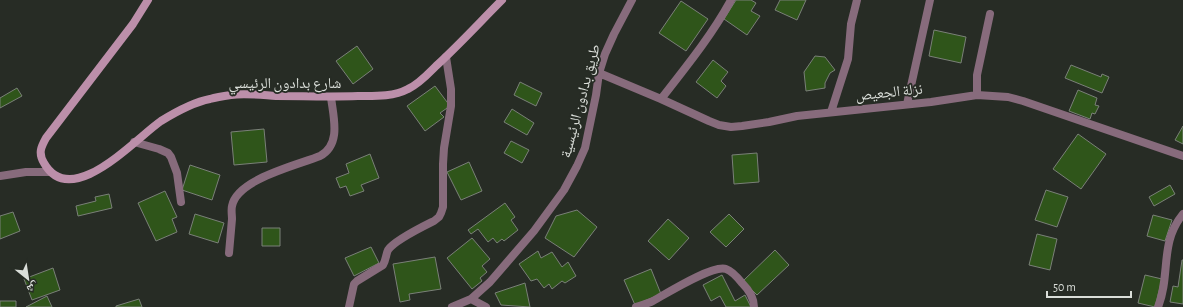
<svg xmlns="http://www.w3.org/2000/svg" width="1183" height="307" font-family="'Alegreya Sans','Noto Naskh Arabic',sans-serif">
<rect width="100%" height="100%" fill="#272c25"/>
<path fill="#2f551a" stroke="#7a8078" d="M 736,0 L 751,0 L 756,3 L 751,11 L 760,16 L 747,35 L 724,19 Z
M 780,0 L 806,0 L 797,20 L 775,10 Z
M 681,1 L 708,19 L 686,51 L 659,33 Z
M 934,30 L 966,37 L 961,63 L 929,56 Z
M 357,46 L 373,69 L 353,84 L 336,61 Z
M 815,56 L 825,57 L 835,70 L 830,73 L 825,83 L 825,88 L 806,91 L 804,72 Z
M 713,60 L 728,72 L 721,81 L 726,86 L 717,98 L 696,82 Z
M 1071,65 L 1101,77 L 1102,74 L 1109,77 L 1102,93 L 1065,78 Z
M 520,82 L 542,93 L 536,106 L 514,95 Z
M 435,86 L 450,106 L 440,113 L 444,117 L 425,131 L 407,106 Z
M 17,88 L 22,96 L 0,108 L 0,98 Z
M 1078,90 L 1097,98 L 1095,105 L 1099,106 L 1095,114 L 1092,113 L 1090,119 L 1069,111 Z
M 512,109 L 534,123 L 527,135 L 504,122 Z
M 1183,126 L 1183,144 L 1175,140 Z
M 264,129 L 267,162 L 234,165 L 231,132 Z
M 1078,134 L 1106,154 L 1081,189 L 1053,169 Z
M 511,141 L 529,150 L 522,163 L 504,153 Z
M 757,153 L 759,182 L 734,184 L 732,155 Z
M 370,154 L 379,178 L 361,185 L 364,191 L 350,196 L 346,186 L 340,188 L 336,178 L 349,173 L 346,164 Z
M 469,162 L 482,191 L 461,200 L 447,172 Z
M 190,165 L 220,175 L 212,200 L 182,190 Z
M 1170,185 L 1175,194 L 1154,206 L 1149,197 Z
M 1046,190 L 1068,197 L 1057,227 L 1035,220 Z
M 165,191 L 177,217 L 172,219 L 177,232 L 156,241 L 138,203 Z
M 109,194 L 112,208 L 78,216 L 76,206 L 96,201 L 95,197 Z
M 505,203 L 515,217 L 511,220 L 518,230 L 504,241 L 502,239 L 497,243 L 493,238 L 488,242 L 478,229 L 471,234 L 468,230 Z
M 577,210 L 597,227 L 574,257 L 545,238 L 556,216 Z
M 13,212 L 20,231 L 0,239 L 0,216 Z
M 195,214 L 224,223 L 218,243 L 189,234 Z
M 729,214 L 744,229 L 726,247 L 710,232 Z
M 1153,215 L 1172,220 L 1165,241 L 1147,236 Z
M 668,219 L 689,238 L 669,260 L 648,241 Z
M 262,228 L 280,228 L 280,246 L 262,246 Z
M 1037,234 L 1057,239 L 1050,270 L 1029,265 Z
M 472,238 L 490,259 L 482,266 L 487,272 L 480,278 L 482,281 L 472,289 L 447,258 Z
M 371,247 L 379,263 L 354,276 L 345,258 Z
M 775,250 L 789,265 L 757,295 L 743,281 Z
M 538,251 L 541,258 L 552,252 L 562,267 L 568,262 L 576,276 L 565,283 L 562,281 L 552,289 L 549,284 L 544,288 L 537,279 L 531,281 L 519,264 Z
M 435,257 L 441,289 L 409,294 L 410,300 L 400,302 L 393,264 Z
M 1182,260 L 1183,260 L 1183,304 L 1170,302 L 1173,286 L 1178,287 Z
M 53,268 L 60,290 L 32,300 L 24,279 Z
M 651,269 L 661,294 L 635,305 L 624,280 Z
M 722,275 L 735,301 L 745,295 L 751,307 L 726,307 L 720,296 L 711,301 L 703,285 Z
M 1145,275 L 1162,279 L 1155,307 L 1138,303 Z
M 525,283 L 530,307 L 501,305 L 495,293 Z
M 47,296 L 52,307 L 26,307 Z
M 139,299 L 142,307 L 116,307 L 116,306 Z
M 0,301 L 16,301 L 16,307 L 0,307 Z"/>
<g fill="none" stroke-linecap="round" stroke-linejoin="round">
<path stroke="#876b7c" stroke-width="8" d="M 599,73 L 661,99 L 709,121 L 719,125 L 731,127 L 742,126 L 769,122 L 797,116 L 931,102 L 977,95 L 1008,97 L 1023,101 L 1183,156
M 977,95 L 977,75 L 990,14
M 661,99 C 686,67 712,35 731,0
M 907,104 L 930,0
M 831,112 L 848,59 L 851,24 L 857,0
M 134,142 L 159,149 L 168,153 L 171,157 L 177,173 L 181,202
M 0,176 L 26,172 L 50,172
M 229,253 C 230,241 231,230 232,219 C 232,215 231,210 232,206 C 237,179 298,165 320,156 C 342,144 333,116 331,97
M 471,299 L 486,307
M 349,307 L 354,284 L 357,281 L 383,265 C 386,260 386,254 388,250 C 395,240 422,227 434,221 L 439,217 L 441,213 L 443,207 L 443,164 L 444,148 L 451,106 L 451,89 L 446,57
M 452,307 L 471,299 L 490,282 L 534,231 L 564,190 L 577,166 L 585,148 L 596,95 L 599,73 L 605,54 L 614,34 L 632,0
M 636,307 C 641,305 646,304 651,302 C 664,295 713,264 726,269 C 732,271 738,278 742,283 C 749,290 754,297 754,307
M 1158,307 C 1171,275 1159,243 1183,214"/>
<path stroke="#bc8faa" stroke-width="8" d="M 148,0 L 133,24 L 46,138 C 41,147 38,153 44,163 C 71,211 135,139 161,121 C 174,113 194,102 210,99 C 217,97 224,96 231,95 C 245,93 261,95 276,96 C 303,96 330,97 358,96 C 374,96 393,97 408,89 C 419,84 428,74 436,66 C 459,45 480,22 502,0"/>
</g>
<g text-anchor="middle" stroke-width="3.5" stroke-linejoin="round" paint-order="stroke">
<g font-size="15" fill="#daded9" stroke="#272c25">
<text x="285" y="88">شارع بدادون الرئيسي</text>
<text transform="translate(889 92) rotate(-6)" y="5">نزلة الجعيص</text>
<text transform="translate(580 101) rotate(-75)" y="5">طريق بدادون الرئيسية</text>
</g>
</g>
<g transform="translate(28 279) rotate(150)" stroke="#272c25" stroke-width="3" paint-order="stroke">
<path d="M0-3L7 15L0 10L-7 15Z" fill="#daded9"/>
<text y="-6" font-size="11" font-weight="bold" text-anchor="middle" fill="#daded9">ش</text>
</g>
<path d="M1047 291v6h84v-6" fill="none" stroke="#daded9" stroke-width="2"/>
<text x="1053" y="291" font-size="12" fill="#daded9" stroke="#272c25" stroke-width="3" paint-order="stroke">50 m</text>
</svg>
